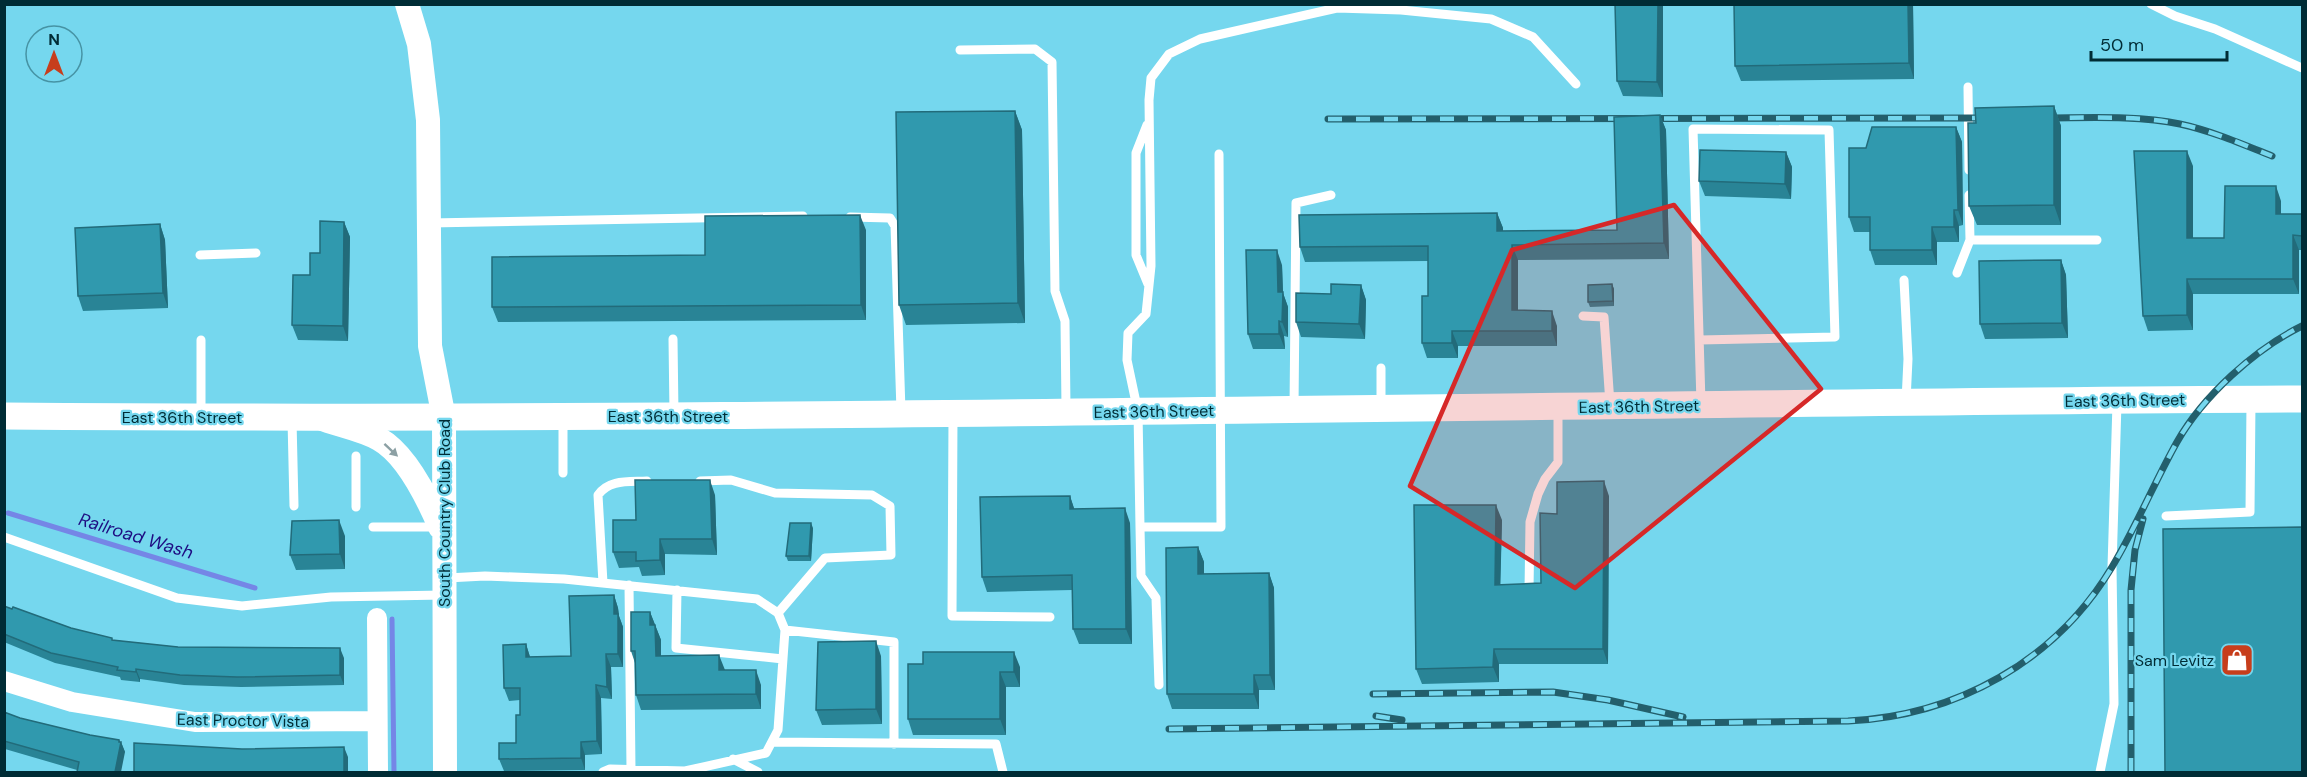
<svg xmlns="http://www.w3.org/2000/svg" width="2307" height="777" font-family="'DM Sans',sans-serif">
<rect width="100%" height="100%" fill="#75d7ee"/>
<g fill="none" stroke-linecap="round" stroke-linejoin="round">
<path stroke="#7586e6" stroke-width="5" d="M 8,513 L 255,588
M 392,619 L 394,772"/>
<path stroke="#fff" stroke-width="9" d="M 2151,4 L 2175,16 L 2215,29 L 2302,68
M 960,50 L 1035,49 L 1052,62 L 1055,291 L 1065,321 L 1066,408
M 1968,87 L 1969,170
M 1147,125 L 1136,153 L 1136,255 L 1148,284
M 1219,154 L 1221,527 L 1140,527 L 1138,412 L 1127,360 L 1128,333 L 1146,314 L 1151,266 L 1149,100 L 1151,78 L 1169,54 L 1200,39 L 1337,8 L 1401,10 L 1491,19 L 1533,37 L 1576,84
M 1969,195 L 1970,240 L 2097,240
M 850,217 L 890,218 L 895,226 L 901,411
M 430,223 L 803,216
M 200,255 L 256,253
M 1957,273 L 1970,240
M 1904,280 L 1908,359 L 1906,401
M 1583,316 L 1604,317 L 1610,404
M 673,339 L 674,414
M 201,340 L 201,415
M 1700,340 L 1835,337 L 1829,130 L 1693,129 L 1701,403
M 1381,368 L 1381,407
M 1294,408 L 1296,203 L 1331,195
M 953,416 L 952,616 L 1050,617
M 563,419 L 563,473
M 292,420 L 294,506
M 700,481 L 731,480 L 775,493 L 872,495 L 890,506 L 891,555 L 825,558 L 778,613
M 356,507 L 356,456
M 2166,516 L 2250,512 L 2251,402
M 373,527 L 439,527
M 1140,527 L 1141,576 L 1156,598 L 1159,685
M 4,537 L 177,598 L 242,606 L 331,597 L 444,595
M 447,578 L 485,576 L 564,579 L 757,599 L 778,613 L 785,630 L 778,730 L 766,753 L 685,771 L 610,769 L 603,772
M 603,583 L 598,495 C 609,479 629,482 647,481
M 629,585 L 631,769
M 677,590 L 676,648 L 783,659
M 1529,590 L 1530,522 L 1538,494 L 1545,479 L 1558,462 L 1558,409
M 785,630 L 894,642 L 894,744
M 772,742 L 996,744 L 1003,772
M 733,759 L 758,772
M 2100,772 L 2114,704 L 2112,567 L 2117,403"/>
<path stroke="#fff" stroke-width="20" d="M 377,618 L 378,772
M 4,681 L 72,702 L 195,722 L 377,721"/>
<path stroke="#fff" stroke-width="24" d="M 407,4 L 419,44 L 428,120 L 430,346 L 444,418 L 445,772
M 325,420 C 342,426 363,430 379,439 C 406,454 428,499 440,527"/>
<path stroke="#fff" stroke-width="27" d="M 4,416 C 771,422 1536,403 2302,399"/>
<defs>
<path id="rail" d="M 2042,118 C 2087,118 2135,115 2180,124 C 2212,131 2242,144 2272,156
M 1328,119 L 1991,118
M 1373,694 L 1553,692 L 1608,700 L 1683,717
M 1376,716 L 1402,720
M 1169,729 L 1848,721 C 1956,716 2056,661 2112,567 C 2136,527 2154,483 2177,442 C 2203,396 2255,349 2302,326
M 2131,772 L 2131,590 L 2135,550 L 2143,519"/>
</defs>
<use href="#rail" stroke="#235f6c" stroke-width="7"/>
<use href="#rail" stroke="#75d7ee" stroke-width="4.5" stroke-dasharray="14" stroke-linecap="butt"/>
</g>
<path fill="#298496" d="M 1615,4 L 1663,4 L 1663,97 L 1623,96 L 1617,81 Z
M 1913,4 L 1914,79 L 1741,81 L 1735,66 Z
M 2054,106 L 2061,126 L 2061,225 L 1977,225 L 1969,206 L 1976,123 Z
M 1015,111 L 1022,130 L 1025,323 L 906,325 L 899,305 Z
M 1660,115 L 1666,130 L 1669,259 L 1518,260 L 1518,310 L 1557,326 L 1557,346 L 1458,346 L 1458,358 L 1427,358 L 1422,343 L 1428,296 L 1428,261 L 1305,262 L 1300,247 L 1497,213 L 1503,228 L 1503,231 L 1617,230 Z
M 1956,127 L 1962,142 L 1963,225 L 1959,226 L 1959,242 L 1937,242 L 1937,265 L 1875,265 L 1870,250 L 1870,232 L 1854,232 L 1849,217 L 1866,148 Z
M 1786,152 L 1792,167 L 1791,199 L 1705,196 L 1699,181 Z
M 2193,166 L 2193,238 L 2224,238 L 2281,201 L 2281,214 L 2302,214 L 2302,250 L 2299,250 L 2299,294 L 2193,294 L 2193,330 L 2148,331 L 2143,316 Z
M 344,222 L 350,237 L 348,341 L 298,340 L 292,325 L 310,275 L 320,253 Z
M 160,224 L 165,240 L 168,308 L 83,311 L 78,296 Z
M 866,230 L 866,320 L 498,322 L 492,307 L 705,255 Z
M 2061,260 L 2066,275 L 2068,338 L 1985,339 L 1980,324 Z
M 1282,265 L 1283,293 L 1288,307 L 1288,337 L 1284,336 L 1285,349 L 1253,349 L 1248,334 Z
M 1612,284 L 1614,289 L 1614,306 L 1590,307 L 1588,302 Z
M 1361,285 L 1366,300 L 1365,339 L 1301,337 L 1296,322 L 1331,294 Z
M 715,495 L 717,555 L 665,554 L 665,575 L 642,576 L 639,567 L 619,568 L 613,552 Z
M 1070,496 L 1074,509 L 1130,523 L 1132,644 L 1079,644 L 1073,629 L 1072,590 L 987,592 L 982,577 Z
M 1609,496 L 1608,664 L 1499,664 L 1499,682 L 1422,684 L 1416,669 L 1502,520 L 1500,585 L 1541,583 L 1557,514 Z
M 813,528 L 811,561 L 788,561 L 786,556 Z
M 345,536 L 345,569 L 296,570 L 290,555 Z
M 1198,547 L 1204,562 L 1204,574 L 1269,573 L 1274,588 L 1275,690 L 1259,690 L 1259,709 L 1172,709 L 1167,694 Z
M 614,595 L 618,608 L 619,616 L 623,627 L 623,667 L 611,667 L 612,699 L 601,698 L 602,754 L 585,755 L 585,770 L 504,771 L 499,759 L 516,743 L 520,715 L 520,700 L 509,701 L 504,688 L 526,644 L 530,657 L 571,656 Z
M 4,606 L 71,628 L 113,640 L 178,647 L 344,658 L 344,685 L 241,687 L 184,685 L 140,679 L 140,682 L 121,680 L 120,677 L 55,663 L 4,642 Z
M 650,612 L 661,640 L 661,656 L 725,670 L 761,685 L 761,709 L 641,710 L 636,695 L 635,663 L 631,651 Z
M 881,656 L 882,724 L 822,725 L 816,710 Z
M 923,664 L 1020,667 L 1020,687 L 1006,687 L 1006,735 L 913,735 L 908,719 Z
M 4,712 L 20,718 L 90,735 L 119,740 L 120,742 L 121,742 L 125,752 L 77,770 L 5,749 L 4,751 Z"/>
<path fill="#226b7a" d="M 1658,4 L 1663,4 L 1663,97 L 1657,82 Z
M 1908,4 L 1913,4 L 1914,79 L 1909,63 Z
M 2054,106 L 2061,126 L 2061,225 L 2054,205 Z
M 1015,111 L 1022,130 L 1025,323 L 1018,303 Z
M 1660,115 L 1666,130 L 1669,259 L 1664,243 Z
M 1956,127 L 1962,142 L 1963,225 L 1958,210 Z
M 2187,151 L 2193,166 L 2193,253 L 2187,238 Z
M 1786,152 L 1792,167 L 1791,199 L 1785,184 Z
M 2276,186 L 2281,201 L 2281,229 L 2276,214 Z
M 1954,210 L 1959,226 L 1959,242 L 1954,227 Z
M 1497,213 L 1503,228 L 1503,246 L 1497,231 Z
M 860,215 L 866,230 L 866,320 L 861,305 Z
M 344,222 L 350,237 L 348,341 L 343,326 Z
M 160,224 L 165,240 L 168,308 L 163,293 Z
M 1932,227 L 1937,242 L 1937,265 L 1932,250 Z
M 2293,235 L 2299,250 L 2299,294 L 2293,279 Z
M 1512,245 L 1518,260 L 1518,325 L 1512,310 Z
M 1277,250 L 1282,265 L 1283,293 L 1288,307 L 1288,337 L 1282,322 L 1278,292 Z
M 2061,260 L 2066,275 L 2068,338 L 2062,323 Z
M 2187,279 L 2193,294 L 2193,330 L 2187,315 Z
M 1612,284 L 1614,289 L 1614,306 L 1613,301 Z
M 1361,285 L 1366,300 L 1365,339 L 1359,324 Z
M 1552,311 L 1557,326 L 1557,346 L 1552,331 Z
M 1279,321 L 1284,336 L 1285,349 L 1279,334 Z
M 1452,331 L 1458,346 L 1458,358 L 1452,343 Z
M 710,480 L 715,495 L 717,555 L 712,539 Z
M 1604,481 L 1609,496 L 1608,664 L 1603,649 Z
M 1070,496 L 1075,511 L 1070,509 Z
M 1496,505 L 1502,520 L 1500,600 L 1495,585 Z
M 1125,508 L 1130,523 L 1132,644 L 1126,629 Z
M 339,520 L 345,536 L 345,569 L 340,554 Z
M 811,523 L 813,528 L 811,561 L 809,556 Z
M 660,539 L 665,554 L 665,575 L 660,560 Z
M 1198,547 L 1204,562 L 1204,589 L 1198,574 Z
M 1269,573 L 1274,588 L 1275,690 L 1270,675 Z
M 614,595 L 618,608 L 619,616 L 623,627 L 623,667 L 618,654 L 614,614 Z
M 650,612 L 661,640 L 661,671 L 656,656 L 650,625 Z
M 876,641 L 881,656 L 882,724 L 876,709 Z
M 526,644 L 530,657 L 526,657 Z
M 340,648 L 344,658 L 344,685 L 340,675 Z
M 1494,649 L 1499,664 L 1499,682 L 1493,667 Z
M 1014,652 L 1020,667 L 1020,687 L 1014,672 Z
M 606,654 L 611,667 L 612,699 L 607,687 Z
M 719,655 L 725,670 L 719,670 Z
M 136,669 L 140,679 L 140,682 L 136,672 Z
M 756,670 L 761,685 L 761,709 L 756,694 Z
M 1000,672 L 1006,687 L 1006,735 L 1000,719 Z
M 1254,675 L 1259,690 L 1259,709 L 1254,694 Z
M 596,685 L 601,698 L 602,754 L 597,741 Z
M 119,740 L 121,745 L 121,742 L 125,752 L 121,772 L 115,772 Z
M 581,742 L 585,755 L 585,770 L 581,758 Z
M 344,747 L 348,757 L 348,772 L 344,772 Z"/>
<path fill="#3099ae" stroke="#226b7a" stroke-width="1.5" d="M 1615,4 L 1658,4 L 1657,82 L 1617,81 Z
M 1734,4 L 1908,4 L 1909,63 L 1735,66 Z
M 2054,106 L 2054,205 L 1969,206 L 1968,123 L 1976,123 L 1975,108 Z
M 1015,111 L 1018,303 L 899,305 L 896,112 Z
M 1660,115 L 1664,243 L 1512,245 L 1512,310 L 1552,311 L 1552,331 L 1452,331 L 1452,343 L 1422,343 L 1422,296 L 1428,296 L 1428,246 L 1300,247 L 1299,215 L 1497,213 L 1497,231 L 1617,230 L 1614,117 Z
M 1872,127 L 1956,127 L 1958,210 L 1954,210 L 1954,227 L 1932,227 L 1932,250 L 1870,250 L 1870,217 L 1849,217 L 1849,148 L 1866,148 Z
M 1700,150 L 1786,152 L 1785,184 L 1699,181 Z
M 2134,151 L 2187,151 L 2187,238 L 2224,238 L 2225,186 L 2276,186 L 2276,214 L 2302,214 L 2302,236 L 2293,235 L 2293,279 L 2187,279 L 2187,315 L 2143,316 Z
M 860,215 L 861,305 L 492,307 L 492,257 L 705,255 L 705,216 Z
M 320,221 L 344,222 L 343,326 L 292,325 L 293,275 L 310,275 L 310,253 L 320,253 Z
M 160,224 L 163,293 L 78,296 L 75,228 Z
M 1246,250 L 1277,250 L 1278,292 L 1283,292 L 1282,322 L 1279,321 L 1279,334 L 1248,334 Z
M 2061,260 L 2062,323 L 1980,324 L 1979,261 Z
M 1331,284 L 1361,285 L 1359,324 L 1296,322 L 1296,293 L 1331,294 Z
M 1612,284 L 1613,301 L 1588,302 L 1588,285 Z
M 635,480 L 710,480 L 712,539 L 660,539 L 660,560 L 636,561 L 636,552 L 613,552 L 613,520 L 636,520 Z
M 1604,481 L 1603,649 L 1494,649 L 1493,667 L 1416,669 L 1414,505 L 1496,505 L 1495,585 L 1541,583 L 1540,513 L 1557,514 L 1557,482 Z
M 1070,496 L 1070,509 L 1125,508 L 1126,629 L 1073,629 L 1072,575 L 982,577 L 980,497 Z
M 339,520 L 340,554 L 290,555 L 292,521 Z
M 790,523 L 811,523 L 809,556 L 786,556 Z
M 2302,527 L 2302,772 L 2165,772 L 2163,529 Z
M 1198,547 L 1198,574 L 1269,573 L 1270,675 L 1254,675 L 1254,694 L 1167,694 L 1166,548 Z
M 614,595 L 614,614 L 618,614 L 618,654 L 606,654 L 607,687 L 596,685 L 597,741 L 581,742 L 581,758 L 499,759 L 499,743 L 516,743 L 516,715 L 520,715 L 520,688 L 504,688 L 503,645 L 526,644 L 526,657 L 571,656 L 569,596 Z
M 4,606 L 12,609 L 13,607 L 71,628 L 112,638 L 112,640 L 178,647 L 340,648 L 340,675 L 237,677 L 180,675 L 136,669 L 136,672 L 117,670 L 118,667 L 51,653 L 4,634 Z
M 631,612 L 650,612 L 650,625 L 655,625 L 656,656 L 719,655 L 719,670 L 756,670 L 756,694 L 636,695 L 635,651 L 631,651 Z
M 876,641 L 876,709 L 816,710 L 818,642 Z
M 923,652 L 1014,652 L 1014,672 L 1000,672 L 1000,719 L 908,719 L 908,664 L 923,664 Z
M 4,712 L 20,718 L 90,735 L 119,740 L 119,742 L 121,742 L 115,772 L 77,772 L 79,762 L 4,741 Z
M 134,743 L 242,749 L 344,747 L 344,772 L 134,772 Z"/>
<defs><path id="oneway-solid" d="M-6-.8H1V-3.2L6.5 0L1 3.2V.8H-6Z" transform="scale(1.5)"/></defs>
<use fill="#8ca0a4" href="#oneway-solid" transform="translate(391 450) rotate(43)"/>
<path fill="#d62828" fill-opacity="0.2" stroke="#d62828" stroke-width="4.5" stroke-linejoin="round" d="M 1674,205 L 1821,389 L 1575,588 L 1410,486 L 1512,250 Z"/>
<defs>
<symbol id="shop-square" viewBox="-11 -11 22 22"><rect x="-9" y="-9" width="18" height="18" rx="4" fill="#c73e1c" stroke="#75d7ee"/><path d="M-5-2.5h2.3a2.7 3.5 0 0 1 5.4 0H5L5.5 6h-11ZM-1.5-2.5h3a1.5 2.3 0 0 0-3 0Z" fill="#fff"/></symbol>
</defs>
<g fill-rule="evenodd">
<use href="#shop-square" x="2218" y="641" width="38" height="38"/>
</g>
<g text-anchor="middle" stroke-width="4.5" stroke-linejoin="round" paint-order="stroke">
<g font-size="16" fill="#002c35" stroke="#75d7ee">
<text transform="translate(2125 400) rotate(-1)" y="6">East 36th Street</text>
<text transform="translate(1639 406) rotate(-1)" y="6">East 36th Street</text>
<text transform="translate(1154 411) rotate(-1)" y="6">East 36th Street</text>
<text x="668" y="422">East 36th Street</text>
<text x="182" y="423">East 36th Street</text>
<text transform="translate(444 513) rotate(-90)" y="6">South Country Club Road</text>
<text transform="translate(243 720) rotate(1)" y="6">East Proctor Vista</text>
</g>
<g font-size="16" fill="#002c35" stroke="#75d7ee" text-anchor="end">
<text x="2214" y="666">Sam Levitz</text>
</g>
<g font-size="18" font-style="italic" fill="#1e0d82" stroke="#75d7ee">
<text transform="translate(136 536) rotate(17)" y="6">Railroad Wash</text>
</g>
</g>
<rect width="2307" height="777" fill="none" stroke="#002c35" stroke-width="12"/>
<g transform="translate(54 54)"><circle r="28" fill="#75d7ee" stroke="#4693a4" stroke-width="1.5"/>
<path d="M0-4.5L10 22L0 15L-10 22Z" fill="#c73e1c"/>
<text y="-9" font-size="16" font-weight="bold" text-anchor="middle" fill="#002c35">N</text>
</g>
<path d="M2091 51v9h136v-9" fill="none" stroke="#002c35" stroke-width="3"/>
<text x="2100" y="51" font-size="18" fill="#002c35" stroke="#75d7ee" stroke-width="4.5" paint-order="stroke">50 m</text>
</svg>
